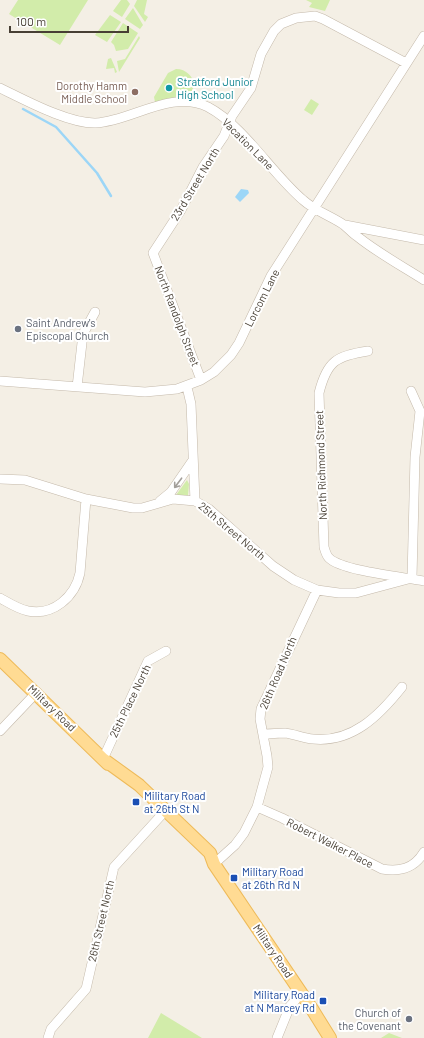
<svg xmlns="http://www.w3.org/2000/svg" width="424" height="1038" font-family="Barlow,sans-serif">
<rect width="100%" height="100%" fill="#f4efe5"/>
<path fill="#d2ecaa" d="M 18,0 L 88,0 L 60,45 L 9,14 Z
M 121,0 L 127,0 L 130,4 L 122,17 L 113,11 Z
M 137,0 L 147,0 L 144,14 L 148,17 L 145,22 L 134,6 Z
M 306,0 L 330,0 L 325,11 L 309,7 L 312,3 Z
M 133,8 L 143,25 L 140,29 L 125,19 Z
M 110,15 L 121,22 L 107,42 L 95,35 Z
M 123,23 L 138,33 L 128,49 L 116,51 L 114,45 L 111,42 Z
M 139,36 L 140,38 L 119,72 L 117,61 L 125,59 Z
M 111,58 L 117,72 L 115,73 L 114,68 L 106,69 L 108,59 Z
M 176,69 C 192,69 201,88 186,96 C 177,100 164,101 155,102 L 154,97 L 168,73 Z
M 311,99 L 319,104 L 312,115 L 304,110 Z
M 187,480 L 189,484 L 188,496 L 176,495 Z
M 161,1013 L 202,1038 L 148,1038 Z
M 389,1033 L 402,1038 L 381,1038 Z"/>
<path fill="#9cd6f7" d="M 241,189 L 248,190 L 249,193 L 240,202 L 235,197 Z"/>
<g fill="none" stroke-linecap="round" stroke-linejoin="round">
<path stroke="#9cd6f7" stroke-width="2.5" d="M 23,109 L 56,127 L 97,173 L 111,196"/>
<defs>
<path id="minor" d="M 0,88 C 25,100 69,124 96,123 C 132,121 171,89 208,107 C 244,126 272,174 303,200 C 315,211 331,216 344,225 C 349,229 353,234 358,237 C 378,253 402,266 424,280
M 345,225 L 424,240
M 368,351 C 336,356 327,361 319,393 L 324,547 C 325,550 326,555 329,558 C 342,571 404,577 424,581
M 201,380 L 153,253 L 181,210 L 203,167 L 224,136 L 232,116 L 251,88 L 261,54 L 274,31 L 281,24 L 296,18 L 315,16 L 323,19 L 406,63
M 0,381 L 145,392 L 177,389 L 201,380 L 214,372 L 231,355 L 239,343 L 271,276 L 424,36
M 77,387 L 83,334 L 95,312
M 187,387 L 191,404 L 195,501
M 0,479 L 25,480 L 86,499 L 133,508 L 142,508 L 173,499 L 195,501 L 209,509 L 273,566 L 294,580 L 317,590 L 339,593 L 356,593 L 412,578 L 415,457 L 420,411 L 411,391
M 160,501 L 171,492 L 193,460
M 0,598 C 9,603 18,609 28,611 C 53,616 75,597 80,573 L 86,499
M 0,731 L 37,692
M 264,734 C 271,734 278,733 285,733 C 294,734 303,738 313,739 C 352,743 379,716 402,687
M 103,759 L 148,661 L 166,651
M 257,807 L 282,818 L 382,869 C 399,872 414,869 424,852
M 214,864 L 235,845 L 244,833 L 257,807 L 268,767 L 267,756 L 260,719 L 261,709 L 317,590
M 48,1038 L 51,1029 L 86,989 L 114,867 L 166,810
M 277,1038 L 290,1006 L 302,993"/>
<path id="major" d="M 0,659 L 108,764
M 103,759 L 139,785 L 210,853 L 214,864 L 312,1009 L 330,1038"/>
</defs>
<use href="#minor" stroke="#c4b9aa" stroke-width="10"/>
<use href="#major" stroke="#eeba59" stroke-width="14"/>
<use href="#minor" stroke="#fff" stroke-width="9"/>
<use href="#major" stroke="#ffdb93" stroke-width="12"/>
</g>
<defs><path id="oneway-shaft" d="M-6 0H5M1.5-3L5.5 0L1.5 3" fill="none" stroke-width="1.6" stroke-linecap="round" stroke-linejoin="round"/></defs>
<use stroke="#a39f9a" href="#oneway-shaft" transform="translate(178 483) rotate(127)"/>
<circle fill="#0f9aa8" stroke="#fff" stroke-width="1.5" cx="169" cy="88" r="4"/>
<circle fill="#8d6e63" stroke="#fff" stroke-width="1.5" cx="135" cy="92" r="4"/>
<g fill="#6b7280" stroke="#fff" stroke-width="1.5">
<circle cx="18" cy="329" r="4"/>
<circle cx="409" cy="1019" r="4"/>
</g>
<g fill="#1a4fb4" stroke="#fff" stroke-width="1.5">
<rect x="132" y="798" width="8" height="8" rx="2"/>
<rect x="230" y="874" width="8" height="8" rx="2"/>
<rect x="319" y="997" width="8" height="8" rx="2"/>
</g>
<g text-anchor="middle" stroke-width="4" stroke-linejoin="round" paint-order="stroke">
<g font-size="11" fill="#0d838f" stroke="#fff" text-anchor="start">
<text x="177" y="86">Stratford Junior<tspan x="177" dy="13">High School</tspan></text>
</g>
<g font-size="11" fill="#785e54" stroke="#fff" text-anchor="end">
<text x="127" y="90">Dorothy Hamm<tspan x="127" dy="13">Middle School</tspan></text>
</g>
<g font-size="11" fill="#473f34" stroke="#fff">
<text transform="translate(248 144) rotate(45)" y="4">Vacation Lane</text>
<text transform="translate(195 184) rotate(-59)" y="4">23rd Street North</text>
<text transform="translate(262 298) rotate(-63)" y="4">Lorcom Lane</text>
<text transform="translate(177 316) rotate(69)" y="4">North Randolph Street</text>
<text transform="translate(321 465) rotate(-92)" y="4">North Richmond Street</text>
<text transform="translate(232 531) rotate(40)" y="4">25th Street North</text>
<text transform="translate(278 673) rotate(-67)" y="4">26th Road North</text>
<text transform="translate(130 701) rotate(-64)" y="4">25th Place North</text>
<text transform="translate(52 708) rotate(44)" y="4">Military Road</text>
<text transform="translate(330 843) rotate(27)" y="4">Robert Walker Place</text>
<text transform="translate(101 921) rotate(-77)" y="4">26th Street North</text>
<text transform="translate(273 951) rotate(56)" y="4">Military Road</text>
</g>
<g font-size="11" fill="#5b616d" stroke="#fff" text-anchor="start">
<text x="26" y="327">Saint Andrew's<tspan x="26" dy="13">Episcopal Church</tspan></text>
<text x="401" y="1017" text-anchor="end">Church of<tspan x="401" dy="13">the Covenant</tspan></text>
</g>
<g font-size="11" fill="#164399" stroke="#fff" text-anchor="start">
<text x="144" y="800">Military Road<tspan x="144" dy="13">at 26th St N</tspan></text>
<text x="242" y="876">Military Road<tspan x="242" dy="13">at 26th Rd N</tspan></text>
<text x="315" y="999" text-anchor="end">Military Road<tspan x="315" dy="13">at N Marcey Rd</tspan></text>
</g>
</g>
<path d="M10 26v6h118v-6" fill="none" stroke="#473f34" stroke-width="2"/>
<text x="16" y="26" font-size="12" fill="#473f34" stroke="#ffffff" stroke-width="3" paint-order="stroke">100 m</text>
</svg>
